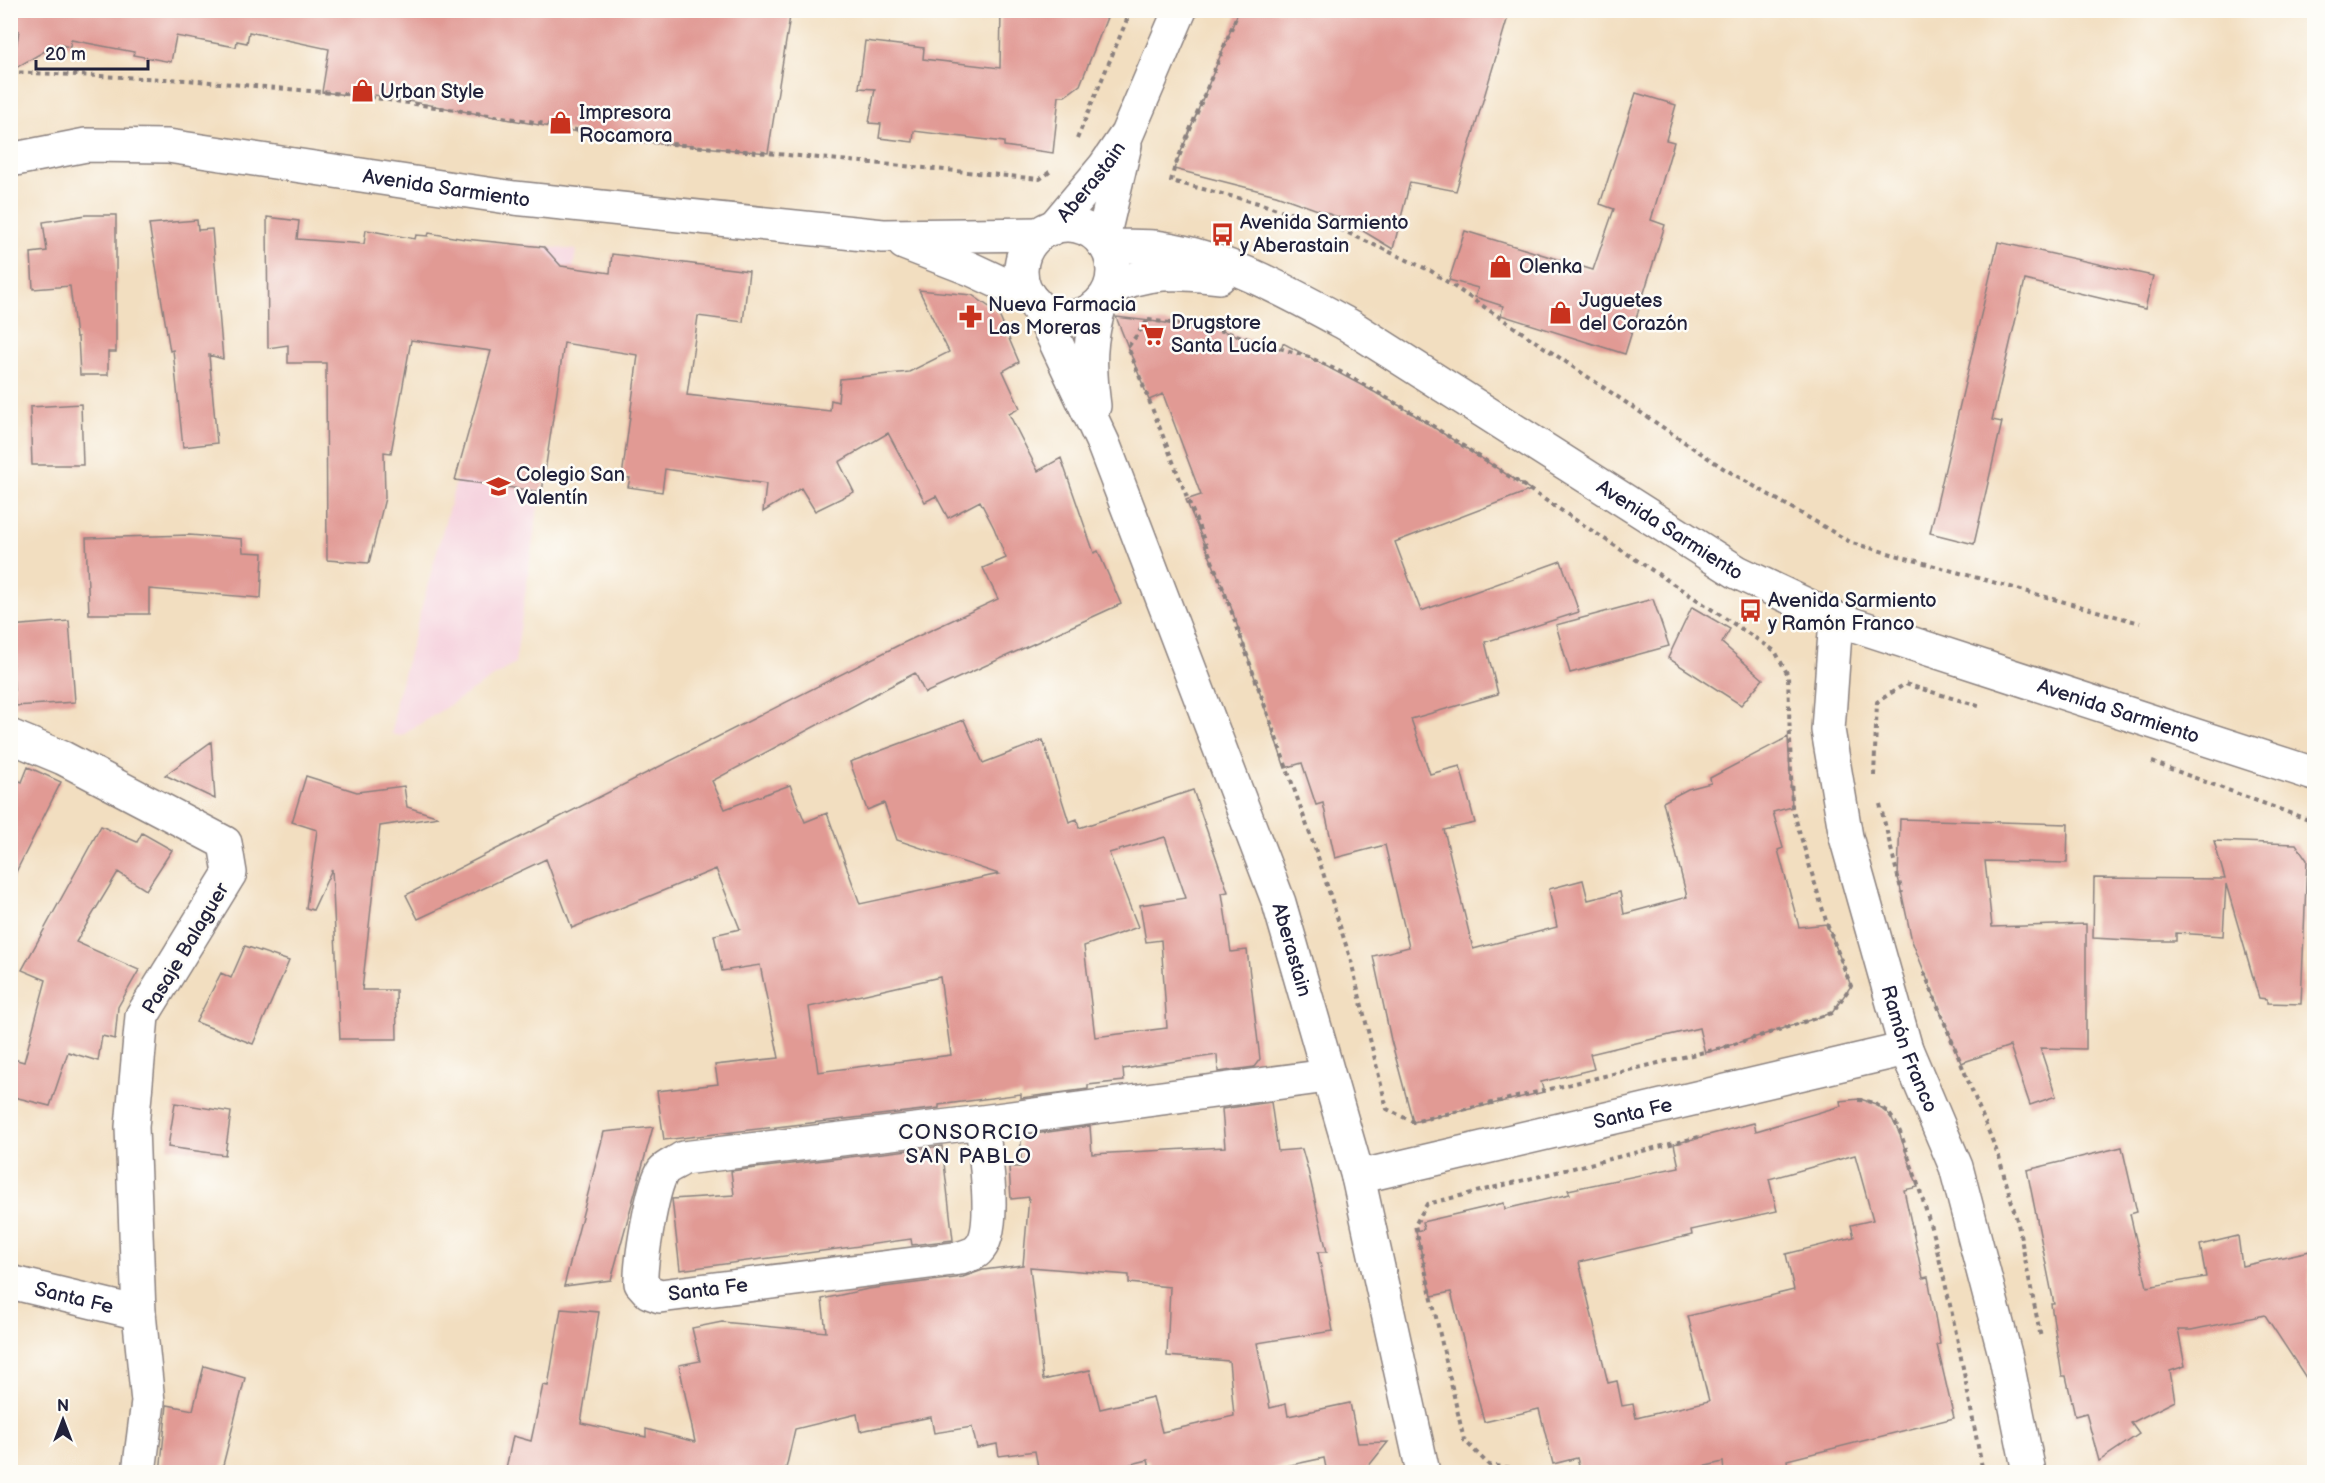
<svg xmlns="http://www.w3.org/2000/svg" width="2325" height="1483" font-family="'Balsamiq Sans',sans-serif">
<rect width="100%" height="100%" fill="#fdfcf7"/>
<filter id="ink" filterUnits="userSpaceOnUse"><feTurbulence type="fractalNoise" baseFrequency=".0167" numOctaves="2"/><feDisplacementMap in="SourceGraphic" scale="12" xChannelSelector="R" yChannelSelector="G"/><feConvolveMatrix kernelMatrix="1 2 1 2 8 2 1 2 1" color-interpolation-filters="sRGB"/></filter>
<filter id="wash" filterUnits="userSpaceOnUse"><feTurbulence type="fractalNoise" baseFrequency=".008" numOctaves="4" result="noise"/><feDisplacementMap in="SourceGraphic" scale="24" xChannelSelector="R" yChannelSelector="G"/><feGaussianBlur stdDeviation="1.35" result="paint"/><feColorMatrix in="noise" values="0 0 0 0 0 0 0 0 0 0 0 0 0 0 0 0 0 1.4 0 .05"/><feComposite in="paint" operator="in"/></filter>
<g filter="url(#wash)">
<rect width="100%" height="100%" fill="#f2dec0"/>
<path fill="#f5cfdc" d="M 521,244 L 576,250 L 515,663 L 401,736 L 392,734 L 396,701 Z"/>
<g id="blocks">
<path fill="#e19a94" fill-rule="evenodd" d="M 10,10 L 791,10 L 768,153 L 616,139 L 375,95 L 374,98 L 322,92 L 329,49 L 249,32 L 247,43 L 237,41 L 236,47 L 176,36 L 171,62 L 133,55 L 134,52 L 71,40 L 70,47 L 57,44 L 12,70 L 19,31 L 10,30 Z
M 1001,10 L 1110,10 L 1080,85 L 1065,96 L 1059,96 L 1053,153 L 1004,146 L 1004,142 L 914,131 L 913,142 L 879,138 L 881,124 L 869,123 L 875,89 L 859,88 L 865,41 L 924,48 L 923,59 L 1000,68 Z
M 1239,10 L 1510,10 L 1456,191 L 1410,182 L 1393,249 L 1343,219 L 1276,195 L 1174,169 Z
M 1636,93 L 1676,105 L 1666,140 L 1674,142 L 1651,220 L 1665,225 L 1625,354 L 1501,315 L 1503,306 L 1475,297 L 1478,288 L 1449,280 L 1465,231 L 1593,270 L 1614,209 L 1600,204 Z
M 86,215 L 116,215 L 116,352 L 108,352 L 108,375 L 80,375 L 78,337 L 76,337 L 70,286 L 33,289 L 31,253 L 47,251 L 43,222 Z
M 267,217 L 299,221 L 297,239 L 364,244 L 366,230 L 415,239 L 416,235 L 428,236 L 429,233 L 465,239 L 544,247 L 561,266 L 610,273 L 612,254 L 749,271 L 743,322 L 698,316 L 687,395 L 830,411 L 831,400 L 838,402 L 840,379 L 909,372 L 949,352 L 919,290 L 972,295 L 998,313 L 1019,362 L 1003,371 L 1020,408 L 1009,414 L 1038,471 L 1061,458 L 1094,553 L 1098,551 L 1121,604 L 925,693 L 915,673 L 712,781 L 725,809 L 790,785 L 805,822 L 827,813 L 860,904 L 999,874 L 897,840 L 884,803 L 867,810 L 850,762 L 964,720 L 983,763 L 1043,740 L 1069,822 L 1077,819 L 1079,828 L 1193,790 L 1228,892 L 1222,893 L 1231,952 L 1247,950 L 1260,1059 L 1254,1067 L 1218,1072 L 1217,1055 L 1123,1069 L 1124,1081 L 1088,1085 L 1088,1089 L 1021,1098 L 1021,1094 L 939,1105 L 939,1108 L 664,1140 L 657,1091 L 718,1084 L 715,1065 L 779,1058 L 760,965 L 722,971 L 714,935 L 740,929 L 716,869 L 572,928 L 546,859 L 418,919 L 406,895 L 899,645 L 998,599 L 983,568 L 1006,558 L 994,528 L 980,501 L 948,518 L 936,496 L 925,502 L 888,433 L 839,462 L 854,492 L 815,511 L 801,488 L 763,512 L 766,484 L 665,469 L 662,492 L 628,487 L 630,478 L 622,477 L 638,355 L 564,343 L 542,492 L 455,480 L 491,351 L 411,340 L 391,453 L 384,452 L 385,498 L 369,563 L 327,560 L 326,363 L 288,363 L 288,345 L 268,348 ZM 1165,837 L 1186,898 L 1140,905 L 1146,942 L 1161,940 L 1167,1028 L 1095,1037 L 1084,946 L 1138,927 L 1109,853 ZM 940,977 L 951,1055 L 818,1072 L 809,1007 Z
M 197,220 L 198,230 L 212,229 L 223,359 L 209,355 L 217,443 L 183,447 L 173,350 L 170,351 L 149,224 Z
M 1998,242 L 2153,276 L 2145,309 L 2025,280 L 1992,420 L 2002,422 L 1974,544 L 1930,533 Z
M 1116,317 L 1216,329 L 1281,349 L 1283,343 L 1402,407 L 1531,490 L 1395,542 L 1421,611 L 1561,561 L 1579,612 L 1485,642 L 1498,694 L 1411,719 L 1430,774 L 1460,766 L 1475,823 L 1444,830 L 1473,949 L 1557,927 L 1549,889 L 1583,880 L 1588,900 L 1620,892 L 1624,914 L 1687,897 L 1663,802 L 1688,789 L 1711,783 L 1710,778 L 1788,737 L 1792,807 L 1773,812 L 1783,848 L 1778,850 L 1799,927 L 1827,924 L 1851,986 L 1832,1013 L 1705,1053 L 1699,1028 L 1590,1054 L 1594,1069 L 1541,1082 L 1544,1092 L 1413,1122 L 1391,1040 L 1373,956 L 1409,947 L 1385,845 L 1335,858 L 1323,803 L 1316,805 L 1302,763 L 1285,768 L 1231,607 L 1186,500 L 1201,495 L 1163,394 L 1149,400 Z
M 81,404 L 83,465 L 32,465 L 30,407 Z
M 189,535 L 242,539 L 243,552 L 263,553 L 261,598 L 149,589 L 149,614 L 89,614 L 86,538 Z
M 1653,599 L 1669,646 L 1570,673 L 1556,625 Z
M 1692,607 L 1730,629 L 1722,643 L 1763,679 L 1741,705 L 1668,658 Z
M 69,621 L 75,702 L 15,706 L 10,626 Z
M 211,742 L 215,799 L 165,775 Z
M 28,767 L 61,782 L 10,884 L 10,777 L 22,782 Z
M 306,776 L 357,792 L 404,786 L 407,807 L 439,817 L 380,826 L 362,990 L 396,990 L 397,1039 L 340,1039 L 332,869 L 313,910 L 306,908 L 317,830 L 292,822 Z
M 1900,819 L 2068,824 L 2067,863 L 1985,861 L 1992,927 L 2086,924 L 2086,1049 L 2040,1048 L 2056,1096 L 2030,1105 L 2010,1046 L 1961,1063 L 1912,941 L 1898,877 Z
M 101,826 L 137,842 L 142,833 L 172,850 L 146,890 L 118,872 L 76,942 L 139,970 L 118,1007 L 115,1039 L 102,1036 L 98,1061 L 68,1052 L 50,1106 L 10,1096 L 10,1058 L 24,1062 L 46,980 L 22,970 Z
M 2214,841 L 2296,844 L 2307,860 L 2301,1004 L 2267,1003 L 2267,999 L 2259,998 L 2226,884 L 2223,936 L 2176,933 L 2176,941 L 2147,941 L 2093,938 L 2094,878 L 2225,879 Z
M 245,946 L 289,961 L 253,1044 L 196,1022 L 221,973 L 231,978 Z
M 1860,1099 L 1876,1104 L 1890,1115 L 1899,1132 L 1918,1187 L 1904,1190 L 1923,1278 L 1928,1277 L 1940,1344 L 1937,1345 L 1954,1418 L 1787,1460 L 1789,1473 L 1724,1473 L 1723,1462 L 1677,1473 L 1581,1473 L 1577,1458 L 1553,1464 L 1539,1409 L 1484,1422 L 1451,1292 L 1432,1296 L 1416,1231 L 1424,1229 L 1422,1222 L 1504,1203 L 1505,1209 L 1570,1194 L 1568,1190 L 1679,1167 L 1674,1144 L 1754,1123 L 1756,1131 L 1841,1106 L 1840,1101 ZM 1855,1155 L 1873,1220 L 1851,1225 L 1854,1237 L 1786,1254 L 1794,1290 L 1688,1316 L 1709,1401 L 1636,1418 L 1633,1404 L 1622,1406 L 1617,1381 L 1608,1383 L 1579,1262 L 1692,1235 L 1691,1230 L 1777,1211 L 1769,1179 Z
M 1271,1102 L 1278,1151 L 1302,1149 L 1308,1170 L 1327,1252 L 1318,1252 L 1333,1331 L 1257,1343 L 1270,1408 L 1286,1404 L 1288,1416 L 1350,1403 L 1358,1443 L 1388,1442 L 1363,1473 L 1327,1473 L 1324,1458 L 1254,1473 L 1151,1473 L 1148,1460 L 1095,1473 L 1039,1473 L 1035,1451 L 999,1456 L 997,1444 L 977,1448 L 972,1427 L 934,1433 L 931,1417 L 860,1431 L 857,1414 L 795,1429 L 785,1473 L 505,1473 L 513,1436 L 531,1441 L 543,1385 L 548,1386 L 561,1309 L 599,1312 L 581,1423 L 646,1437 L 646,1429 L 695,1442 L 679,1365 L 700,1361 L 692,1328 L 722,1322 L 826,1332 L 822,1299 L 868,1289 L 963,1277 L 983,1270 L 1023,1265 L 1029,1197 L 1011,1199 L 1009,1167 L 1021,1167 L 1021,1136 L 1090,1126 L 1092,1154 L 1225,1147 L 1222,1109 ZM 1030,1267 L 1129,1275 L 1129,1283 L 1170,1287 L 1167,1356 L 1229,1361 L 1234,1416 L 1162,1432 L 1153,1397 L 1100,1409 L 1090,1370 L 1043,1380 Z
M 175,1103 L 231,1112 L 225,1155 L 168,1147 Z
M 653,1127 L 611,1280 L 564,1286 L 604,1132 Z
M 942,1146 L 953,1240 L 912,1245 L 911,1239 L 680,1270 L 672,1199 L 734,1195 L 731,1171 Z
M 2122,1147 L 2137,1212 L 2130,1214 L 2147,1287 L 2206,1277 L 2200,1245 L 2238,1236 L 2242,1266 L 2310,1251 L 2309,1306 L 2314,1306 L 2314,1390 L 2265,1315 L 2191,1330 L 2178,1330 L 2185,1366 L 2170,1371 L 2175,1401 L 2131,1423 L 2139,1434 L 2099,1461 L 2086,1413 L 2075,1416 L 2066,1376 L 2062,1376 L 2051,1304 L 2054,1304 L 2027,1170 Z
M 204,1366 L 245,1378 L 221,1473 L 160,1473 L 167,1405 L 193,1410 Z"/>
</g>
</g>
<g filter="url(#ink)">
<use href="#blocks" fill-opacity="0" stroke="#8a807e" stroke-width="1.5"/>
<g fill="none" stroke-linecap="round" stroke-linejoin="round">
<defs>
<g id="minor">
<path id="s1" d="M 10,160 L 86,145 L 168,146 L 514,198 L 883,236 L 1039,234"/>
<circle cx="1067" cy="271" r="46"/>
<path id="s2" d="M 1053,228 L 1105,166 L 1127,134 L 1180,10"/>
<path d="M 1102,242 L 1125,145"/>
<path d="M 904,243 L 971,269 L 1029,296"/>
<path id="s3" d="M 1107,246 C 1125,247 1144,245 1162,248 C 1226,257 1293,295 1350,326 L 1737,572 L 1836,619 L 2314,774"/>
<path d="M 1110,289 C 1145,270 1180,272 1219,277"/>
<path id="s4" d="M 1034,302 L 1051,332 L 1103,443 L 1279,903 L 1358,1177 L 1423,1472"/>
<path d="M 1094,406 C 1089,366 1088,340 1101,302"/>
<path id="s5" d="M 1836,619 L 1828,730 L 1846,837 L 1906,1049 L 1956,1167 L 2006,1358 L 2029,1472"/>
<path d="M 10,736 L 63,758 L 225,843 L 230,873 L 142,1016 L 132,1127 L 139,1313 L 148,1402 L 139,1472"/>
<path d="M 982,1122 C 984,1150 999,1231 978,1250 C 975,1254 966,1256 961,1258 L 660,1296 L 649,1292 L 641,1283 C 640,1263 652,1187 663,1171 C 667,1166 678,1162 683,1158 L 982,1122 L 1327,1076"/>
<path id="s6" d="M 1358,1177 L 1906,1049"/>
<path id="s7" d="M 10,1282 L 139,1313"/>
</g>
</defs>
<use href="#minor" stroke="#8a807e" stroke-width="36"/>
<path stroke="#8a807e" stroke-width="4" stroke-dasharray="4.5 4.5" stroke-linecap="butt" d="M 1239,10 L 1174,169 L 1171,181 L 1258,203 L 1335,227 L 1431,271 L 1723,468 L 1852,543 L 2140,623
M 10,72 L 187,80 L 355,95 L 529,121 L 630,140 L 1040,179 L 1051,171
M 1077,139 L 1131,10
M 1148,320 L 1216,329 L 1309,357 L 1349,376 L 1416,415 L 1775,651 L 1788,675 L 1792,807 L 1827,924 L 1851,986 L 1832,1013 L 1725,1047 L 1413,1122 L 1387,1109 L 1351,961 L 1319,860 L 1229,604 L 1128,347 Z
M 2152,762 L 2314,822
M 1874,776 L 1877,702 L 1905,684 L 1982,707
M 1880,804 L 1902,893
M 1924,972 L 1999,1157 L 2018,1224 L 2041,1338
M 1858,1100 C 1869,1100 1882,1106 1890,1115 C 1902,1129 1906,1152 1913,1170 C 1947,1268 1963,1371 1983,1472
M 1545,1472 L 1489,1465 L 1464,1440 L 1415,1225 L 1427,1204 L 1699,1137"/>
<use href="#minor" stroke="#fff" stroke-width="33"/>
</g>
</g>
<defs>
<symbol id="shop-bare" viewBox="-9 -9 18 18"><path d="M-5-2.5h2.3a2.7 3.5 0 0 1 5.4 0H5L5.5 6h-11ZM-1.5-2.5h3a1.5 2.3 0 0 0-3 0Z" fill="#c8321e" stroke="#fdfcf7" stroke-width="2.5" paint-order="stroke"/></symbol>
<symbol id="bus-bare" viewBox="-9 -9 18 18"><path d="M-5-6H5V4H4V6H2V4H-2V6H-4V4H-5ZM-3.5-4V0h7V-4ZM-3.5 1.2v1.5H-2V1.2ZM2 1.2v1.5H3.5V1.2Z" fill="#c8321e" stroke="#fdfcf7" stroke-width="2.5" paint-order="stroke"/></symbol>
<symbol id="pharmacy-bare" viewBox="-9 -9 18 18"><path d="M-2-6h4v4h4v4h-4v4h-4v-4h-4v-4h4Z" fill="#c8321e" stroke="#fdfcf7" stroke-width="2.5" paint-order="stroke"/></symbol>
<symbol id="supermarket-bare" viewBox="-9 -9 18 18"><path d="M-6-5.5h2.5l.6 2H6L4.5 2H-2.5L-4.4-4H-6ZM-1.5 3.2a1.3 1.3 0 1 0 .1 0ZM3 3.2a1.3 1.3 0 1 0 .1 0Z" fill="#c8321e" stroke="#fdfcf7" stroke-width="2.5" paint-order="stroke"/></symbol>
<symbol id="school-bare" viewBox="-9 -9 18 18"><path d="M0-5L7-2L0 1L-7-2ZM-4 1L0 2.5L4 1V4Q0 6-4 4Z" fill="#c8321e" stroke="#fdfcf7" stroke-width="2.5" paint-order="stroke"/></symbol>
</defs>
<g fill-rule="evenodd">
<use href="#shop-bare" x="346" y="74" width="33" height="33"/>
<use href="#shop-bare" x="544" y="106" width="33" height="33"/>
<use href="#bus-bare" x="1206" y="218" width="33" height="33"/>
<use href="#shop-bare" x="1484" y="250" width="33" height="33"/>
<use href="#shop-bare" x="1544" y="296" width="33" height="33"/>
<use href="#pharmacy-bare" x="954" y="300" width="33" height="33"/>
<use href="#supermarket-bare" x="1136" y="318" width="33" height="33"/>
<use href="#school-bare" x="482" y="470" width="33" height="33"/>
<use href="#bus-bare" x="1734" y="594" width="33" height="33"/>
</g>
<g text-anchor="middle" stroke-width="5" stroke-linejoin="round" paint-order="stroke">
<g font-size="20" fill="#22223b" stroke="#fdfcf7" text-anchor="start">
<text x="380" y="98">Urban Style</text>
<text x="579" y="119">Impresora<tspan x="579" dy="23">Rocamora</tspan></text>
<text x="1240" y="229">Avenida Sarmiento<tspan x="1240" dy="23">y Aberastain</tspan></text>
<text x="1519" y="273">Olenka</text>
<text x="1579" y="307">Juguetes<tspan x="1579" dy="23">del Corazón</tspan></text>
<text x="988" y="311">Nueva Farmacia<tspan x="988" dy="23">Las Moreras</tspan></text>
<text x="1171" y="329">Drugstore<tspan x="1171" dy="23">Santa Lucía</tspan></text>
<text x="516" y="481">Colegio San<tspan x="516" dy="23">Valentín</tspan></text>
<text x="1768" y="607">Avenida Sarmiento<tspan x="1768" dy="23">y Ramón Franco</tspan></text>
</g>
<g font-size="20" fill="#22223b" stroke="#fdfcf7">
<text dy="7" stroke="none"><textPath href="#s2" startOffset="60">Aberastain</textPath></text>
<text dy="7" stroke="none"><textPath href="#s1" startOffset="441">Avenida Sarmiento</textPath></text>
<text dy="7" stroke="none"><textPath href="#s3" startOffset="639">Avenida Sarmiento</textPath></text>
<text dy="7" stroke="none"><textPath href="#s3" startOffset="1125">Avenida Sarmiento</textPath></text>
<text transform="translate(185 948) rotate(-59)" y="7">Pasaje Balaguer</text>
<text dy="7" stroke="none"><textPath href="#s4" startOffset="698">Aberastain</textPath></text>
<text dy="7" stroke="none"><textPath href="#s5" startOffset="441">Ramón Franco</textPath></text>
<text dy="7" stroke="none"><textPath href="#s6" startOffset="282">Santa Fe</textPath></text>
<text transform="translate(708 1289) rotate(-7)" y="7">Santa Fe</text>
<text dy="7" stroke="none"><textPath href="#s7" startOffset="66">Santa Fe</textPath></text>
</g>
<g font-size="21" letter-spacing="1.5" fill="#22223b" stroke="#fdfcf7">
<text x="969" y="1139">CONSORCIO<tspan x="969" dy="24">SAN PABLO</tspan></text>
</g>
</g>
<rect width="2325" height="1483" fill="none" stroke="#fdfcf7" stroke-width="36"/>
<g transform="translate(63 1420)" stroke="#fdfcf7" stroke-width="4.5" paint-order="stroke">
<path d="M0-4.5L10 22L0 15L-10 22Z" fill="#22223b"/>
<text y="-9" font-size="16" font-weight="bold" text-anchor="middle" fill="#22223b">N</text>
</g>
<path d="M36 60v9h112v-9" fill="none" stroke="#22223b" stroke-width="3"/>
<text x="45" y="60" font-size="18" fill="#22223b" stroke="#fdfcf7" stroke-width="4.5" paint-order="stroke">20 m</text>
</svg>
